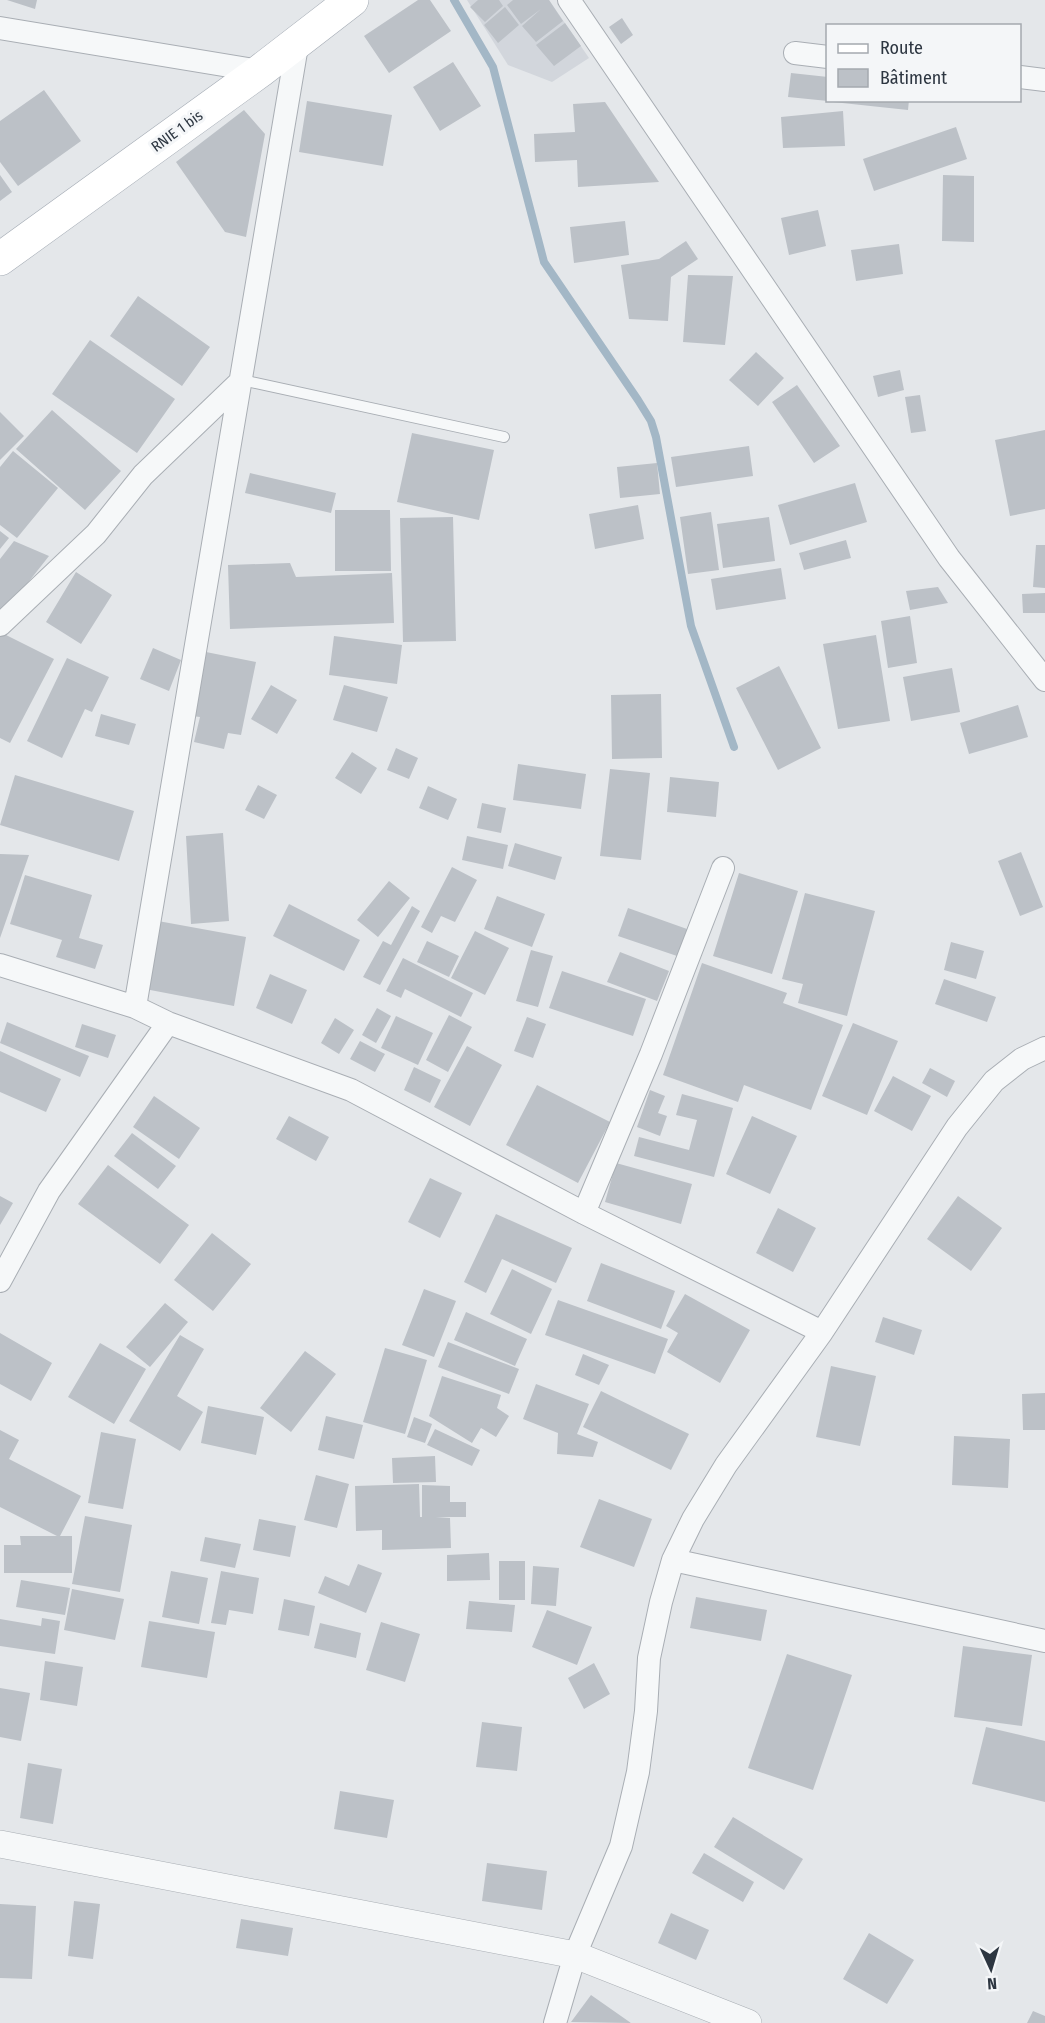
<svg xmlns="http://www.w3.org/2000/svg" width="1045" height="2023" font-family="'Fira Sans Condensed',sans-serif">
<rect width="100%" height="100%" fill="#e4e7ea"/>
<path fill="#d2d6dc" d="M 467,0 L 549,0 L 589,58 L 552,82 L 508,65 Z"/>
<g fill="none" stroke-linecap="round" stroke-linejoin="round">
<path stroke="#a3b7c6" stroke-width="8" d="M 454,0 L 493,67 L 544,262 L 638,400 L 651,421 L 656,437 L 691,626 L 734,747"/>
</g>
<path fill="#bcc1c7" d="M 7,0 L 37,0 L 35,9 Z
M 418,0 L 430,0 L 451,31 L 389,73 L 364,36 Z
M 478,0 L 499,0 L 503,6 L 485,22 L 470,7 Z
M 513,0 L 549,0 L 563,21 L 536,42 L 522,26 L 541,9 L 521,24 L 507,5 Z
M 505,7 L 519,25 L 498,43 L 484,25 Z
M 622,18 L 633,35 L 621,44 L 609,27 Z
M 565,23 L 581,46 L 554,66 L 536,45 Z
M 453,62 L 481,106 L 440,131 L 413,87 Z
M 791,73 L 828,77 L 828,101 L 788,97 Z
M 44,90 L 81,141 L 18,186 L 0,162 L 0,121 Z
M 833,100 L 909,100 L 908,110 L 833,102 Z
M 307,101 L 392,115 L 383,166 L 299,152 Z
M 605,102 L 659,182 L 578,187 L 577,160 L 535,162 L 534,134 L 575,132 L 573,104 Z
M 244,110 L 265,134 L 246,237 L 225,232 L 176,162 Z
M 843,111 L 845,146 L 783,148 L 781,117 Z
M 956,127 L 967,159 L 874,191 L 863,159 Z
M 0,175 L 12,192 L 0,201 Z
M 943,175 L 974,176 L 974,242 L 942,241 Z
M 818,210 L 826,246 L 789,255 L 781,218 Z
M 625,221 L 629,255 L 574,263 L 570,227 Z
M 686,241 L 698,259 L 671,277 L 668,321 L 629,319 L 621,265 L 659,259 Z
M 899,244 L 903,274 L 856,281 L 851,250 Z
M 688,275 L 733,276 L 725,345 L 683,342 Z
M 138,296 L 210,347 L 182,386 L 110,336 Z
M 90,340 L 175,399 L 137,453 L 52,394 Z
M 756,352 L 784,378 L 758,406 L 729,380 Z
M 900,370 L 904,390 L 878,397 L 873,376 Z
M 797,385 L 840,446 L 814,463 L 772,402 Z
M 920,395 L 926,431 L 911,433 L 905,397 Z
M 52,410 L 121,471 L 85,510 L 16,449 Z
M 0,412 L 24,436 L 0,460 Z
M 1045,430 L 1045,509 L 1010,516 L 995,440 Z
M 412,433 L 494,450 L 479,520 L 397,502 Z
M 749,446 L 753,476 L 676,487 L 671,457 Z
M 13,451 L 58,488 L 17,538 L 0,525 L 0,467 Z
M 657,463 L 660,494 L 620,498 L 617,467 Z
M 250,473 L 336,493 L 331,513 L 245,493 Z
M 855,483 L 867,522 L 790,545 L 778,505 Z
M 638,505 L 644,539 L 595,549 L 589,514 Z
M 335,510 L 390,510 L 391,571 L 335,571 Z
M 711,512 L 719,570 L 688,574 L 680,517 Z
M 453,517 L 456,641 L 403,642 L 400,518 Z
M 769,517 L 775,561 L 723,568 L 717,524 Z
M 0,531 L 9,538 L 0,549 Z
M 846,540 L 851,558 L 804,570 L 799,553 Z
M 14,541 L 49,556 L 0,618 L 0,559 Z
M 1036,545 L 1045,545 L 1045,588 L 1033,587 Z
M 290,563 L 296,577 L 392,573 L 394,623 L 230,629 L 228,565 Z
M 781,568 L 786,599 L 716,610 L 711,579 Z
M 76,572 L 112,595 L 81,644 L 46,622 Z
M 938,587 L 948,603 L 910,610 L 906,591 Z
M 1045,593 L 1045,613 L 1023,613 L 1022,594 Z
M 910,616 L 917,663 L 888,668 L 881,621 Z
M 2,633 L 54,659 L 10,743 L 0,738 L 0,637 Z
M 876,635 L 890,721 L 838,729 L 823,644 Z
M 334,636 L 402,645 L 397,684 L 329,675 Z
M 153,648 L 181,660 L 169,691 L 140,679 Z
M 206,652 L 256,662 L 241,735 L 228,733 L 224,749 L 194,742 L 200,717 L 192,716 Z
M 67,658 L 109,677 L 92,712 L 85,709 L 62,758 L 27,741 Z
M 779,666 L 821,748 L 778,770 L 736,688 Z
M 952,668 L 960,712 L 911,721 L 903,677 Z
M 271,685 L 297,700 L 277,734 L 251,719 Z
M 344,685 L 388,697 L 377,732 L 333,720 Z
M 661,694 L 662,758 L 612,759 L 611,695 Z
M 1018,705 L 1028,737 L 969,754 L 960,723 Z
M 101,714 L 136,724 L 129,745 L 95,736 Z
M 396,748 L 418,758 L 409,779 L 387,770 Z
M 352,752 L 377,768 L 361,794 L 335,778 Z
M 518,764 L 586,774 L 581,809 L 513,800 Z
M 610,769 L 650,773 L 641,860 L 600,856 Z
M 15,775 L 134,811 L 119,861 L 0,825 Z
M 670,777 L 719,782 L 716,817 L 667,812 Z
M 258,785 L 277,795 L 264,819 L 245,810 Z
M 428,786 L 457,799 L 448,820 L 419,808 Z
M 482,803 L 506,808 L 501,833 L 477,828 Z
M 223,833 L 229,921 L 191,924 L 186,836 Z
M 467,836 L 508,845 L 503,869 L 462,860 Z
M 515,843 L 562,857 L 555,880 L 508,866 Z
M 1021,852 L 1043,907 L 1020,916 L 998,861 Z
M 0,854 L 29,855 L 0,938 Z
M 452,867 L 477,880 L 455,922 L 441,916 L 432,933 L 421,927 Z
M 739,873 L 798,891 L 772,974 L 713,956 Z
M 25,875 L 92,895 L 79,938 L 103,945 L 95,969 L 56,957 L 62,940 L 10,924 Z
M 389,881 L 410,898 L 378,937 L 357,920 Z
M 805,893 L 875,911 L 847,1016 L 798,1003 L 803,984 L 782,979 Z
M 497,896 L 545,914 L 532,947 L 484,929 Z
M 289,904 L 360,940 L 344,971 L 273,936 Z
M 412,906 L 420,911 L 380,985 L 363,977 L 383,941 L 391,945 Z
M 628,908 L 687,929 L 677,956 L 618,936 Z
M 158,921 L 246,937 L 234,1006 L 145,989 Z
M 475,931 L 509,948 L 485,995 L 451,978 Z
M 427,941 L 459,956 L 449,977 L 417,962 Z
M 951,942 L 984,951 L 976,979 L 944,970 Z
M 531,950 L 553,956 L 538,1007 L 516,1001 Z
M 620,952 L 669,971 L 657,1001 L 607,982 Z
M 403,958 L 473,993 L 461,1017 L 405,989 L 401,998 L 386,991 Z
M 702,963 L 787,993 L 783,1003 L 843,1025 L 811,1110 L 744,1085 L 738,1102 L 663,1075 Z
M 562,971 L 646,999 L 633,1036 L 549,1008 Z
M 270,974 L 307,990 L 292,1024 L 256,1008 Z
M 944,979 L 996,997 L 987,1022 L 935,1004 Z
M 377,1008 L 391,1016 L 376,1043 L 362,1035 Z
M 449,1015 L 472,1027 L 448,1072 L 426,1060 Z
M 396,1016 L 433,1033 L 418,1065 L 381,1048 Z
M 527,1017 L 546,1024 L 533,1058 L 514,1051 Z
M 335,1018 L 354,1030 L 339,1054 L 321,1043 Z
M 7,1022 L 89,1056 L 80,1077 L 0,1043 Z
M 853,1023 L 898,1041 L 867,1115 L 822,1096 Z
M 82,1024 L 116,1035 L 108,1058 L 75,1047 Z
M 360,1041 L 385,1054 L 375,1072 L 350,1059 Z
M 467,1046 L 502,1065 L 470,1126 L 434,1107 Z
M 0,1051 L 61,1079 L 46,1112 L 0,1092 Z
M 414,1067 L 441,1080 L 430,1103 L 404,1090 Z
M 930,1068 L 955,1081 L 947,1097 L 922,1083 Z
M 893,1076 L 931,1096 L 912,1131 L 874,1111 Z
M 537,1085 L 610,1122 L 578,1183 L 506,1145 Z
M 650,1090 L 665,1096 L 658,1113 L 667,1116 L 660,1136 L 637,1127 Z
M 682,1094 L 733,1108 L 714,1177 L 634,1156 L 639,1137 L 689,1150 L 697,1120 L 676,1115 Z
M 154,1096 L 200,1128 L 179,1159 L 133,1127 Z
M 289,1116 L 329,1137 L 316,1161 L 276,1139 Z
M 752,1116 L 797,1136 L 770,1194 L 726,1174 Z
M 132,1133 L 176,1166 L 158,1189 L 114,1156 Z
M 616,1163 L 692,1184 L 681,1224 L 605,1202 Z
M 108,1165 L 189,1225 L 160,1264 L 78,1204 Z
M 430,1178 L 462,1193 L 440,1238 L 408,1222 Z
M 0,1196 L 13,1203 L 0,1225 Z
M 958,1196 L 1002,1228 L 971,1271 L 927,1239 Z
M 778,1208 L 816,1228 L 793,1272 L 756,1253 Z
M 496,1214 L 572,1248 L 556,1283 L 502,1259 L 486,1293 L 464,1282 Z
M 212,1233 L 251,1264 L 213,1311 L 174,1280 Z
M 601,1263 L 675,1291 L 661,1329 L 587,1301 Z
M 512,1269 L 552,1289 L 531,1334 L 490,1314 Z
M 424,1289 L 456,1301 L 434,1357 L 402,1345 Z
M 685,1294 L 750,1330 L 720,1383 L 667,1352 L 678,1333 L 666,1326 Z
M 558,1300 L 668,1339 L 655,1374 L 545,1335 Z
M 165,1303 L 188,1322 L 150,1367 L 126,1347 Z
M 466,1312 L 527,1339 L 515,1366 L 454,1340 Z
M 883,1317 L 922,1330 L 914,1355 L 875,1342 Z
M 0,1333 L 52,1363 L 31,1401 L 0,1384 Z
M 180,1335 L 204,1349 L 177,1396 L 203,1412 L 180,1451 L 129,1421 Z
M 448,1342 L 519,1369 L 509,1394 L 438,1367 Z
M 100,1343 L 146,1369 L 114,1424 L 68,1397 Z
M 385,1348 L 427,1360 L 405,1434 L 363,1422 Z
M 305,1351 L 336,1374 L 291,1432 L 260,1408 Z
M 583,1354 L 609,1365 L 599,1385 L 575,1375 Z
M 831,1366 L 876,1376 L 860,1446 L 816,1437 Z
M 442,1376 L 501,1395 L 497,1408 L 509,1416 L 496,1437 L 481,1428 L 472,1443 L 429,1416 Z
M 536,1384 L 589,1404 L 577,1434 L 598,1442 L 593,1457 L 557,1454 L 558,1433 L 523,1419 Z
M 601,1391 L 689,1434 L 671,1470 L 583,1427 Z
M 1045,1393 L 1045,1430 L 1023,1430 L 1022,1394 Z
M 208,1406 L 264,1417 L 256,1455 L 201,1443 Z
M 326,1416 L 363,1425 L 354,1459 L 318,1450 Z
M 414,1417 L 432,1424 L 425,1443 L 407,1437 Z
M 435,1429 L 480,1450 L 472,1466 L 427,1445 Z
M 0,1430 L 19,1440 L 9,1459 L 81,1496 L 60,1536 L 72,1536 L 72,1573 L 4,1573 L 4,1545 L 21,1545 L 20,1536 L 57,1536 L 0,1507 Z
M 101,1432 L 136,1439 L 123,1509 L 88,1503 Z
M 954,1436 L 1010,1439 L 1008,1488 L 952,1485 Z
M 435,1456 L 436,1482 L 393,1483 L 392,1458 Z
M 316,1475 L 349,1484 L 337,1528 L 304,1520 Z
M 419,1484 L 420,1517 L 422,1517 L 422,1485 L 450,1486 L 450,1502 L 466,1502 L 466,1517 L 436,1517 L 450,1518 L 451,1548 L 382,1550 L 382,1530 L 356,1531 L 355,1486 Z
M 599,1499 L 652,1519 L 634,1567 L 580,1547 Z
M 85,1516 L 132,1525 L 120,1592 L 72,1584 Z
M 259,1519 L 296,1526 L 290,1557 L 253,1550 Z
M 205,1537 L 241,1544 L 235,1568 L 200,1561 Z
M 489,1553 L 490,1580 L 447,1581 L 447,1555 Z
M 499,1561 L 525,1561 L 525,1600 L 499,1600 Z
M 358,1564 L 382,1573 L 366,1613 L 318,1593 L 325,1576 L 349,1586 Z
M 533,1566 L 559,1568 L 556,1606 L 531,1604 Z
M 171,1571 L 208,1578 L 199,1624 L 162,1617 Z
M 221,1571 L 259,1578 L 253,1614 L 229,1610 L 226,1625 L 211,1623 Z
M 21,1580 L 70,1588 L 65,1615 L 16,1607 Z
M 72,1589 L 124,1599 L 115,1640 L 64,1630 Z
M 696,1597 L 767,1610 L 761,1641 L 690,1628 Z
M 284,1599 L 315,1606 L 309,1636 L 278,1630 Z
M 469,1601 L 515,1605 L 512,1632 L 466,1629 Z
M 547,1610 L 592,1627 L 577,1665 L 532,1647 Z
M 42,1618 L 60,1621 L 55,1654 L 0,1646 L 0,1619 L 41,1626 Z
M 149,1621 L 215,1632 L 207,1678 L 141,1667 Z
M 381,1622 L 420,1634 L 405,1682 L 366,1670 Z
M 320,1623 L 361,1633 L 356,1658 L 314,1648 Z
M 963,1646 L 1032,1655 L 1022,1726 L 954,1717 Z
M 787,1654 L 852,1675 L 813,1790 L 748,1768 Z
M 45,1661 L 83,1667 L 77,1706 L 40,1700 Z
M 594,1663 L 610,1694 L 584,1709 L 568,1678 Z
M 0,1688 L 30,1693 L 21,1741 L 0,1737 Z
M 482,1722 L 522,1727 L 517,1771 L 476,1767 Z
M 986,1727 L 1045,1741 L 1045,1802 L 972,1784 Z
M 28,1763 L 62,1769 L 53,1824 L 20,1818 Z
M 340,1791 L 394,1800 L 387,1838 L 334,1829 Z
M 733,1817 L 803,1859 L 784,1890 L 714,1847 Z
M 704,1853 L 754,1882 L 743,1902 L 692,1873 Z
M 487,1863 L 547,1871 L 542,1910 L 482,1901 Z
M 74,1901 L 100,1904 L 93,1959 L 68,1956 Z
M 0,1904 L 36,1906 L 32,1979 L 0,1978 Z
M 671,1913 L 709,1930 L 696,1960 L 658,1943 Z
M 241,1919 L 293,1928 L 288,1956 L 236,1948 Z
M 869,1933 L 914,1960 L 887,2004 L 843,1979 Z
M 591,1995 L 631,2023 L 571,2022 Z
M 1033,2011 L 1045,2016 L 1045,2023 L 1027,2023 Z"/>
<g fill="none" stroke-linecap="round" stroke-linejoin="round">
<defs>
<path id="service" d="M 242,380 L 504,437"/>
<path id="minor" d="M 569,0 L 949,558 L 1045,680
M 0,28 L 260,71
M 795,53 L 828,57
M 1020,77 L 1045,80
M 0,625 L 96,534 L 143,475 L 242,380
M 0,965 L 135,1007 L 168,1023 L 351,1090 L 584,1213 L 822,1332
M 135,1007 L 298,40
M 584,1213 L 651,1054 L 723,868
M 0,1281 L 49,1191 L 168,1023
M 673,1560 L 1045,1641
M 555,2023 L 575,1955 L 621,1846 L 638,1772 L 646,1711 L 649,1658 L 661,1602 L 673,1560 L 693,1519 L 726,1465 L 822,1332 L 957,1127 L 994,1081 L 1022,1059 L 1045,1048"/>
<path id="tertiary" d="M 0,1844 L 575,1955 L 748,2023"/>
<path id="primary" d="M 0,259 L 260,71 L 352,0"/>
</defs>
<use href="#service" stroke="#a9aeb4" stroke-width="12"/>
<use href="#minor" stroke="#a9aeb4" stroke-width="24"/>
<use href="#tertiary" stroke="#a9aeb4" stroke-width="28"/>
<use href="#primary" stroke="#a5acb5" stroke-width="34"/>
<use href="#service" stroke="#f6f8f9" stroke-width="10"/>
<use href="#minor" stroke="#f6f8f9" stroke-width="22"/>
<use href="#tertiary" stroke="#f6f8f9" stroke-width="27"/>
<use href="#primary" stroke="#fff" stroke-width="33"/>
</g>
<g text-anchor="middle" stroke-width="6" stroke-linejoin="round" paint-order="stroke">
<g font-size="15" fill="#2d3641" stroke="#f4f6f8">
<text transform="translate(177 131) rotate(-36)" y="5">RNIE 1 bis</text>
</g>
</g>
<rect x="826" y="24" width="195" height="78" fill="#f4f6f8" stroke="#a4a9af" stroke-width="1.5"/>
<rect x="838" y="44" width="30" height="9" fill="#ffffff" stroke="#a4a9af" stroke-width="1.5"/>
<text x="880" y="54" font-size="18" fill="#2d3641">Route</text>
<rect x="838" y="69" width="30" height="18" fill="#bcc1c7" stroke="#a4a9af" stroke-width="1.5"/>
<text x="880" y="84" font-size="18" fill="#2d3641">Bâtiment</text>
<g transform="translate(991 1969) rotate(176)" stroke="#f4f6f8" stroke-width="4.5" paint-order="stroke">
<path d="M0-4.5L10 22L0 15L-10 22Z" fill="#2d3641"/>
<text y="-9" font-size="16" font-weight="bold" text-anchor="middle" fill="#2d3641">N</text>
</g>
</svg>
